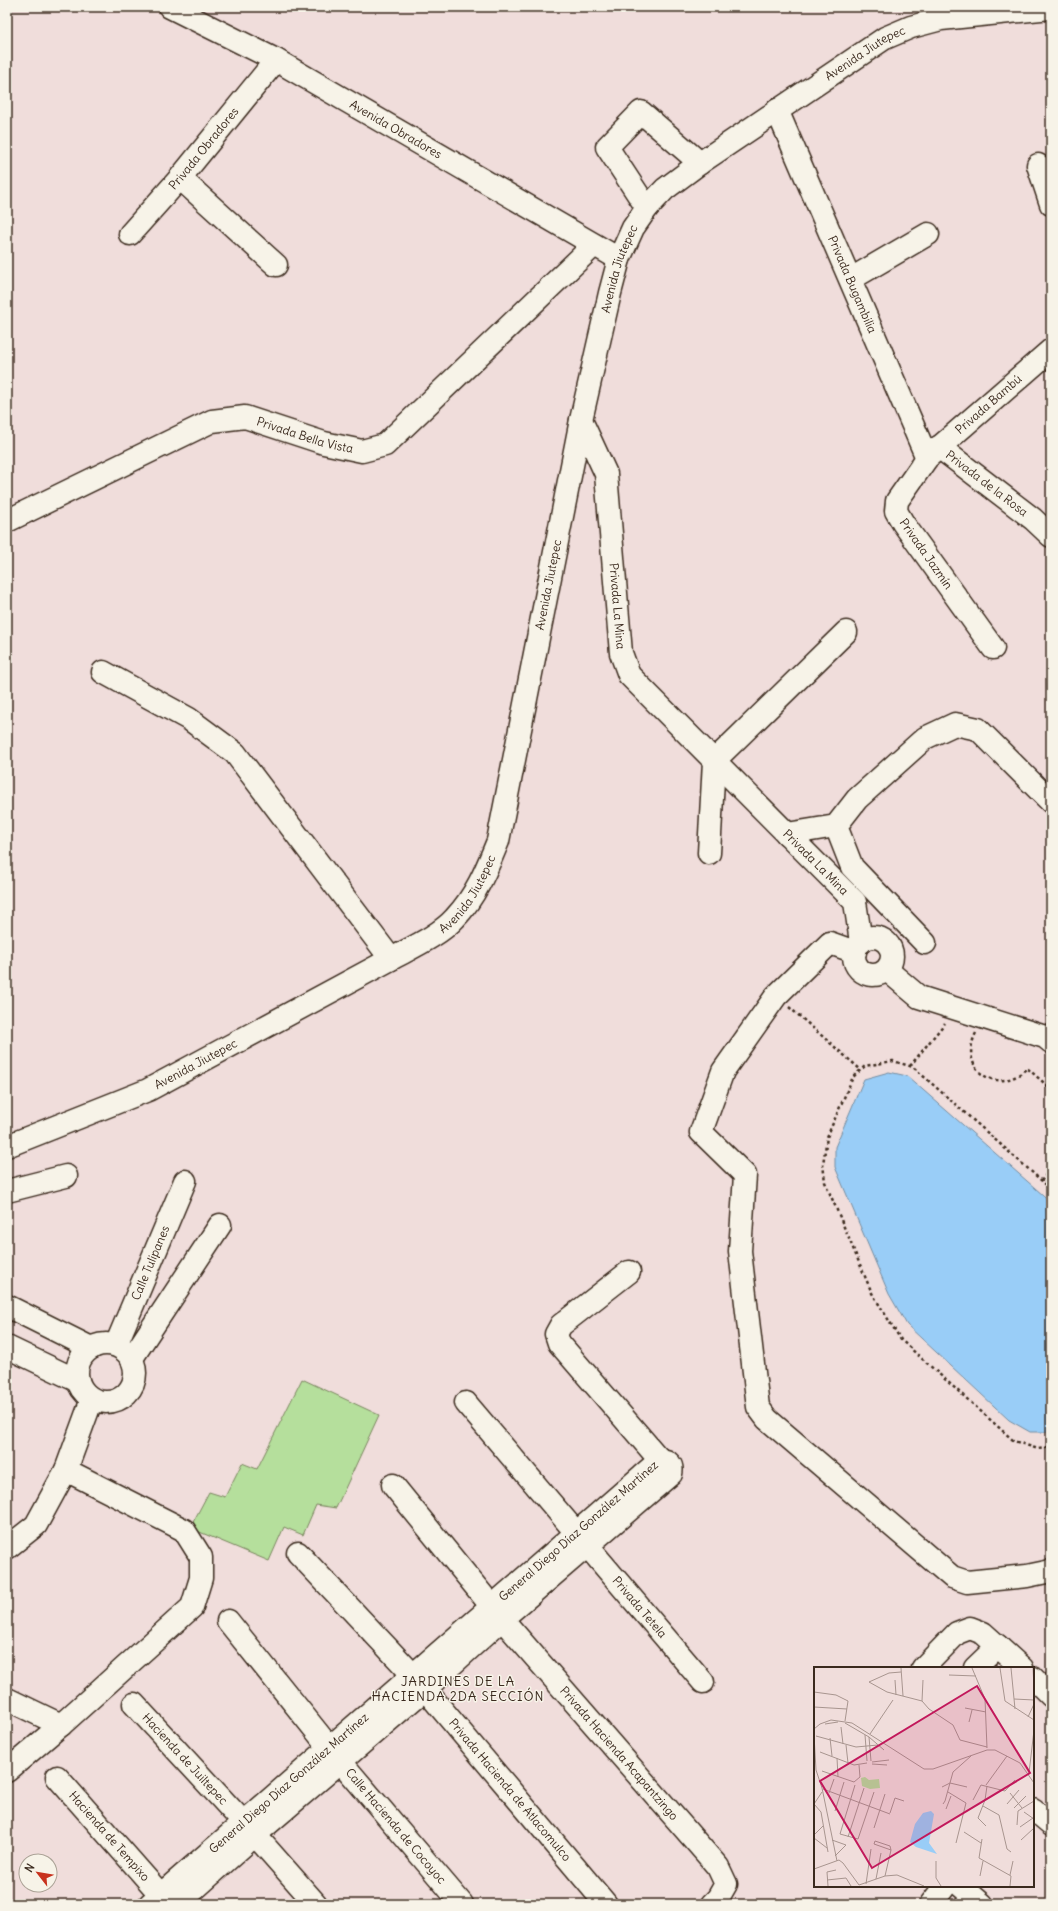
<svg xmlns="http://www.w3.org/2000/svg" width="1058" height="1911" font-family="Delius,sans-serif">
<rect width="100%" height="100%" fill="#f0dddb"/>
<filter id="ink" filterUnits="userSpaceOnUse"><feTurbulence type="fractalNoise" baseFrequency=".025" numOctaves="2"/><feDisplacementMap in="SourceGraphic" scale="8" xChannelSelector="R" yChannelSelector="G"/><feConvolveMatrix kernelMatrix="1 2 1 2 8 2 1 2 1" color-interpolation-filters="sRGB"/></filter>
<g filter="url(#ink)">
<path fill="#b5df9c" stroke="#78845d" d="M 302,1379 L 379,1415 L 336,1508 L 316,1505 L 303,1535 L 284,1527 L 269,1561 L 190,1528 L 209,1492 L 225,1497 L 242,1463 L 257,1469 Z"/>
<path fill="#99cdf7" stroke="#738ca0" d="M 889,1072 L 907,1076 L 1051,1202 L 1051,1432 L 1030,1432 L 1009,1420 L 907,1325 L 889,1294 L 835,1167 L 835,1147 L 864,1079 Z"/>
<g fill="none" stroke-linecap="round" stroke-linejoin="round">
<defs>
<g id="minor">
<path id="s1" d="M 170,7 L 276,60 L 619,259"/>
<path id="s2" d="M 777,110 L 927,458"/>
<path d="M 1038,165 L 1051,204"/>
<path d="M 180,178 L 276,265"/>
<path d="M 647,208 L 607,147 L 641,112 L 700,163"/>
<path id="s3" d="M 130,234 L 180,178 L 276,60"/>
<path d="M 851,279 L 928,234"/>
<path id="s4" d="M 581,420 L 606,474 L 621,653 L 629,675 L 855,902 L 861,942"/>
<path id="s5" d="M 939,447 L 1033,519 L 1051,536"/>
<path id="s6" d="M 7,521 L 212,421 L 245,417 L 324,443 L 362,451 L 385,445 L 594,245"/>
<path id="s7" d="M 993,648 L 903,523 L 896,511 L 897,501 L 927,458 L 1051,350"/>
<path d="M 103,672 L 189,719 L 235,753 L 391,959"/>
<path d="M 836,826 L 852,867 L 925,943"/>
<path d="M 787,834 L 836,826 L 857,799 L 925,738 L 955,724 L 978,729 L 1051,802"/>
<path d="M 709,853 L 714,761 L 846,632"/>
<circle cx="873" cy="956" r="19"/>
<path d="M 855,952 L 830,943 L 776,996 L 723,1071 L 701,1132 L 745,1175 L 740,1251 L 758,1407 L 767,1419 L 952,1577 L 967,1582 L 1027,1576 L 1051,1571"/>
<path d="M 887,970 L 919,997 L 1045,1037 L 1051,1042"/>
<path d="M 7,1191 L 66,1176"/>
<path d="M 629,1272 L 561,1325 L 556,1334 L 559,1343 L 660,1460"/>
<path d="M 7,1306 L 91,1348"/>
<circle cx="106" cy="1373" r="29"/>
<path id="s8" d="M 116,1345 L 185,1181"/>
<path d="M 7,1347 L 78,1381"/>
<path d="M 132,1358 L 220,1225"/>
<path id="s9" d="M 466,1403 L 703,1682"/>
<path id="s10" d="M 393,1485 L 502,1619 L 718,1867 L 726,1884 L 718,1898 L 712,1904"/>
<path d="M 7,1548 L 36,1525 L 66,1470 L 92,1399"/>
<path id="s11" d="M 298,1553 L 413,1675 L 606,1904"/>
<path id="s12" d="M 228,1621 L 341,1762 L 462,1904"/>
<path d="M 923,1668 L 957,1633 L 970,1628 L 983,1633 L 1022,1668"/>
<path d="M 975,1668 L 998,1646"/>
<path d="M 1033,1678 L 1051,1696"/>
<path d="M 7,1699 L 61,1725"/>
<path id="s13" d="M 134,1704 L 255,1835 L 316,1904"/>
<path d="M 7,1771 L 61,1725 L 192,1607 L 201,1578 L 201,1557 L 184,1530 L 66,1470"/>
<path id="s14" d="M 57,1777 L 161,1895"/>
<path d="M 1033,1810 L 1051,1825"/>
<path d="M 961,1886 L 982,1904"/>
<path id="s15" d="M 150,1904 L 660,1460 C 669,1460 673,1465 671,1474 L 502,1619 L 424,1690 L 255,1835 L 178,1904"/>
<path d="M 931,1904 L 945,1886"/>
</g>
<g id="major">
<path id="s16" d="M 7,1146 L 148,1090 L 391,959 C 411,948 440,935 455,918 C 476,896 487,868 498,841 L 581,420 L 610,293 L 619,259 L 633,228 L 647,208 L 665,189 L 700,163 L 885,38 L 911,27 L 941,19 L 1051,8"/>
</g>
</defs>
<use href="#minor" stroke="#3b2a1e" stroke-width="25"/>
<use href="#major" stroke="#3b2a1e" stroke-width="25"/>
<path stroke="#3b2a1e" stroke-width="2.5" stroke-dasharray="3 3" stroke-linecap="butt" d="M 789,1007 L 861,1070
M 976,1033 C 957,1070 998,1097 1027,1068 L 1051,1089
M 910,1066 L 945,1023
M 1041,1181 L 1051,1169
M 1051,1189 L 913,1067 L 893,1061 L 865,1066 L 853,1077 L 827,1137 L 823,1164 L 825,1182 L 872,1293 L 901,1340 L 1014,1441 L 1038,1449 L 1051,1447"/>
<use href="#minor" stroke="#f7f3e8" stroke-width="22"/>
<use href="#major" stroke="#f7f3e8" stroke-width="22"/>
</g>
</g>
<g text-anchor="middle" stroke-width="3" stroke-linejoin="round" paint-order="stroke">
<g font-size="12" fill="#3b2a1e" stroke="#f7f3e8">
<text dy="4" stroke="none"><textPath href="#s16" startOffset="1514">Avenida Jiutepec</textPath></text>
<text dy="4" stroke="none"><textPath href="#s1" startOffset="257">Avenida Obradores</textPath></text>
<text dy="4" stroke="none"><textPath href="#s3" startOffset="113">Privada Obradores</textPath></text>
<text dy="4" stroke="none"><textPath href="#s16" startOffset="1178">Avenida Jiutepec</textPath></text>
<text dy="4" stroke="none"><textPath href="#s2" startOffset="190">Privada Bugambilia</textPath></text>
<text dy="4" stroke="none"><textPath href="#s7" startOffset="312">Privada Bambú</textPath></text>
<text dy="4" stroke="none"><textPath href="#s6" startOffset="324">Privada Bella Vista</textPath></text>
<text dy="4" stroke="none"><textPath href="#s5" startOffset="60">Privada de la Rosa</textPath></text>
<text transform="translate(926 554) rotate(55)" y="4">Privada Jazmín</text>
<text dy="4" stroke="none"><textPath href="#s16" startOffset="854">Avenida Jiutepec</textPath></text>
<text dy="4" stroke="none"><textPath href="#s4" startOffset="192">Privada La Mina</textPath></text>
<text dy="4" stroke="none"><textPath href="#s4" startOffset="527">Privada La Mina</textPath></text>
<text dy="4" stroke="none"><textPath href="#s16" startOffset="531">Avenida Jiutepec</textPath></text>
<text dy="4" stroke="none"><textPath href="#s16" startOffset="206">Avenida Jiutepec</textPath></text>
<text dy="4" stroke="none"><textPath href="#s8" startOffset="89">Calle Tulipanes</textPath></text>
<text dy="4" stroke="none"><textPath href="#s15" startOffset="568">General Diego Díaz González Martínez</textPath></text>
<text dy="4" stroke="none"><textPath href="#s9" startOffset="268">Privada Tetela</textPath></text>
<text dy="4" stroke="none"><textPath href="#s10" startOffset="351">Privada Hacienda Acapantzingo</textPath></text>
<text dy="4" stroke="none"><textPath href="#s13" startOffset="75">Hacienda de Juiltepec</textPath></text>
<text dy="4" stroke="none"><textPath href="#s15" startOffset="184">General Diego Díaz González Martínez</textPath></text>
<text dy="4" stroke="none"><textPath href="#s11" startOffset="318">Privada Hacienda de Atlacomulco</textPath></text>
<text dy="4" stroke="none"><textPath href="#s12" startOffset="265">Calle Hacienda de Cocoyoc</textPath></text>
<text dy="4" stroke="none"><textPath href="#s14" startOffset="79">Hacienda de Tempixo</textPath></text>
</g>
<g font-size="13" letter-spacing="1" fill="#3b2a1e" stroke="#f7f3e8">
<text x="458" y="1686">JARDINES DE LA<tspan x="458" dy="15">HACIENDA 2DA SECCIÓN</tspan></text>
</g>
</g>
<g transform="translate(814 1667)">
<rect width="220" height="220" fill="#f0dddb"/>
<path d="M 51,110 L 55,113 L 65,112 L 66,121 L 56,122 L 48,119 L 47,111 Z" fill="#b5df9c"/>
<path d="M 117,144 L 120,147 L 115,176 L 123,187 L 102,180 L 96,175 L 101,157 L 109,146 Z" fill="#99cdf7"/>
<path fill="none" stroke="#a8958f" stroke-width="1" d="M 87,1 L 89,29M 158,1 L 171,32 L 173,81M 186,1 L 191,34 L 220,53M 197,1 L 201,42M 219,1 L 220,21M 87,5 L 75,6 L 55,15 L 73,25 L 108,34 L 115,42 L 139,58 L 146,73 L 173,80M 135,8 L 162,9M 81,13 L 82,28M 0,25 L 22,28 L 34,34 L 31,54M 200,32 L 220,33M 108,34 L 109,13M 0,40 L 33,42M 151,41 L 172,45M 214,50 L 220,37M 155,55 L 158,43M 31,56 L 55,70 L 70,83M 11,57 L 24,55M 27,60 L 29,77M 0,62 L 6,57 L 17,53 L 38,56 L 110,102 L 119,102 L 173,83 L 181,83 L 206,96 L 220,116M 56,67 L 79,33M 0,68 L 2,103 L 8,121 L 23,194M 51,68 L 53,94M 2,69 L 42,80 L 64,78M 55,70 L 57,94M 16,71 L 18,89M 32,78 L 34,96M 6,85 L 40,98 L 53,96M 23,91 L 24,110M 58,95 L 75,93M 58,97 L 73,98M 8,104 L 40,115 L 46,110 L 45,98M 215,106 L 220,63M 41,118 L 26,167 L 44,172 L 60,125M 172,118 L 193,89M 128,120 L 136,116 L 153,120M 9,122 L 76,147M 134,125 L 152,136 L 142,176M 15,126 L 20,112M 196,126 L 208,141M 159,133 L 167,118 L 191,124 L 201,113M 0,137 L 7,145 L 14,185M 0,137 L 8,125M 129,137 L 131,134 L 139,105 L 157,89M 193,137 L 205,123M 169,139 L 185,148 L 193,182 L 197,185M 200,141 L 212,129M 132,142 L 137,129M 21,144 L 30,115M 210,145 L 220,152M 76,146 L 81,131 L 90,134M 203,158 L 204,144 L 220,134M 172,159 L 164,151 L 171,133 L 173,119M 206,160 L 219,151M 60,161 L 71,127M 150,165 L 167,176M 0,168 L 9,159M 34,170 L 50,121M 0,171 L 13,181M 168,172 L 165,191 L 197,209 L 196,219M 18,173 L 32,178 L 21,189M 207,173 L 220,161M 61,174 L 76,179 L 77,183 L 60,177 ZM 122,194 L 122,211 L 127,219M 0,202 L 25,193 L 29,196 L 45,218 L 71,209 L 83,208 L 110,219M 196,208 L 199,194M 71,209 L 77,183M 166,209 L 169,194M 62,212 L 67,186M 13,213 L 32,211 L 37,219M 52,217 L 57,182M 14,219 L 13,205 L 22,203"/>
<path fill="#c2185b" fill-opacity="0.15" stroke="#c2185b" stroke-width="2" d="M 163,19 L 216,106 L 58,201 L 6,114 Z"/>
<rect width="220" height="220" fill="none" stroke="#3b2a1e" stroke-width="2"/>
</g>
<rect width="1058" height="1911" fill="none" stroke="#f7f3e8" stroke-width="24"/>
<rect x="12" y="12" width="1034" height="1887" fill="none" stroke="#3b2a1e" stroke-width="1.5" filter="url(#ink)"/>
<g transform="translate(38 1873) rotate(301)"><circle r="19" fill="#f7f3e8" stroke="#aca397"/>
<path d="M0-3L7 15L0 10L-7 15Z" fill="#c8321e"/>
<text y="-6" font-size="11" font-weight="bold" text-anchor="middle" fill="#3b2a1e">N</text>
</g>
</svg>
